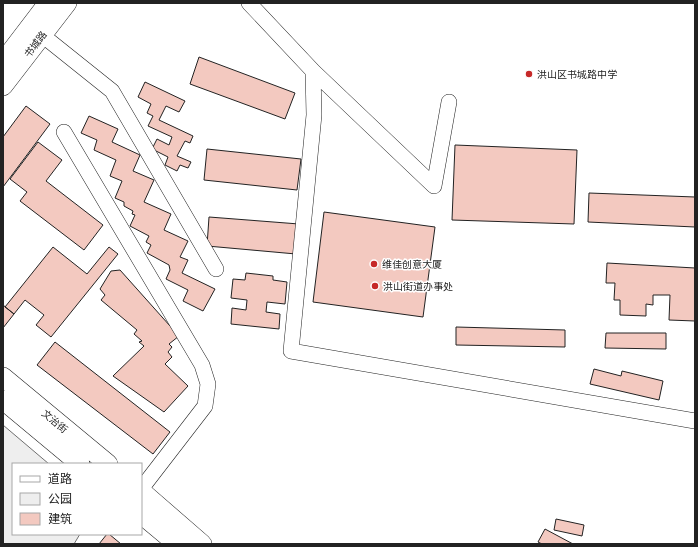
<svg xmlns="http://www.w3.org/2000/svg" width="698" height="547" font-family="Ubuntu,'Noto Sans SC',sans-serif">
<rect width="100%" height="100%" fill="#fff"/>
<path fill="#eee" stroke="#6f6f6f" d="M 3,425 L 49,464 L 13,464 L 13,534 L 80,534 L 74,544 L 3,544 Z"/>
<path fill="#f3c9c0" stroke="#222" d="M 199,57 L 295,93 L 285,119 L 190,84 Z
M 145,82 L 185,101 L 179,112 L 166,106 L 159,120 L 193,136 L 190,143 L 185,141 L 177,156 L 191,162 L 188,168 L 180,165 L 177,171 L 165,165 L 168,157 L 152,149 L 157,139 L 169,145 L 172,137 L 148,126 L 153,116 L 147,113 L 151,104 L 138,97 Z
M 26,106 L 50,124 L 3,187 L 3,137 Z
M 89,116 L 118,129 L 112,142 L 140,155 L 133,171 L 154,180 L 144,202 L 171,214 L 164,230 L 188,241 L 180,257 L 188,260 L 182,273 L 215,289 L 203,311 L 183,301 L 188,290 L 166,279 L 170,270 L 169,265 L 147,253 L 151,245 L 146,242 L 149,236 L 130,226 L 135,215 L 132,214 L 133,211 L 124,206 L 124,202 L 115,198 L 122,181 L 110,176 L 116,160 L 94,150 L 97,140 L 81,133 Z
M 38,142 L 62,160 L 46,181 L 103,225 L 84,250 L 20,201 L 27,192 L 10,179 Z
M 455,145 L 577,150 L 574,224 L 452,220 Z
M 207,149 L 301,159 L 297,190 L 204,180 Z
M 589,193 L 695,197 L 695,227 L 588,222 Z
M 324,212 L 435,227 L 423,317 L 313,302 Z
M 209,217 L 299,224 L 296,254 L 207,246 Z
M 53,247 L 87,274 L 109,247 L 118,254 L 51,337 L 36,325 L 44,315 L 25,300 L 14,314 L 5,307 Z
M 607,263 L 695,268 L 695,321 L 669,320 L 670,295 L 653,295 L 653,305 L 646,304 L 646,316 L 620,315 L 620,300 L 614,300 L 615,283 L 606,283 Z
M 120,270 L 179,336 L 169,344 L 172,347 L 168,352 L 172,357 L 165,364 L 188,386 L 164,412 L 113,376 L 144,346 L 139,342 L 142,341 L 134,334 L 137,330 L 101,300 L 105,295 L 100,289 L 111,271 Z
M 246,273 L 273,276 L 273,280 L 287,282 L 285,304 L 267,302 L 266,312 L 280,314 L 279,329 L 231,324 L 232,308 L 246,310 L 247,300 L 231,298 L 233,279 L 245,280 Z
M 3,305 L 14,314 L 3,328 Z
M 456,327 L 565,330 L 565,347 L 456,345 Z
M 606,333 L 666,333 L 666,349 L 605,348 Z
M 55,342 L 170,432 L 153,454 L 37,365 Z
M 594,369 L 621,376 L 622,371 L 663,381 L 659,400 L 590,384 Z
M 556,519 L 584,525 L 582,536 L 554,530 Z
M 545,529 L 573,544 L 542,544 L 538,542 Z
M 107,534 L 109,534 L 121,544 L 99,544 Z"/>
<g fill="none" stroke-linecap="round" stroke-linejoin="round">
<defs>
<path id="minor" d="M 249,3 L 313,71 L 434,186 L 449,102
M 42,35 L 112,91 L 216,269
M 313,71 L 314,115 L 291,351 L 695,421
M 64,132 L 202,365 L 208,384 L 205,406 L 141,489"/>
<path id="major" d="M 3,62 L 48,3
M 3,86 L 67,3
M 3,377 L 108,464
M 3,400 L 80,464
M 141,491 L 202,544
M 141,514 L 177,544"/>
</defs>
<use href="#minor" stroke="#222" stroke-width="16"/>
<use href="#major" stroke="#222" stroke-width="20"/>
<use href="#minor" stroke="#fff" stroke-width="15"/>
<use href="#major" stroke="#fff" stroke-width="19"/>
</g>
<g fill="#c62828" stroke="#fff" stroke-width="1.5">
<circle cx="529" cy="74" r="4"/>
<circle cx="374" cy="264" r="4"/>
<circle cx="375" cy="286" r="4"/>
</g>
<g text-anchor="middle" stroke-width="3" stroke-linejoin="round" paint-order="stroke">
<g font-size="10" fill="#222" stroke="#fff">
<text transform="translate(35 44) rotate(-53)" y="4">书城路</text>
<text transform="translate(55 421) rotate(40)" y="4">文治街</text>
</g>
<g font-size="10" fill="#222" stroke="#fff" text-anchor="start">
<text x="537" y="78">洪山区书城路中学</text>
<text x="382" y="268">维佳创意大厦</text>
<text x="383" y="290">洪山街道办事处</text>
</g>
</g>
<rect width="698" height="547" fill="none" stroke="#222222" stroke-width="8"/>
<rect x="12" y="463" width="130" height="72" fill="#ffffff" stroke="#a7a7a7"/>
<rect x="20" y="476" width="20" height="6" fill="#ffffff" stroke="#a7a7a7"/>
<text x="48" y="483" font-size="12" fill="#222222">道路</text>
<rect x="20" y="493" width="20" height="12" fill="#eeeeee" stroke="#a7a7a7"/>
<text x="48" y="503" font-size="12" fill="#222222">公园</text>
<rect x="20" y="513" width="20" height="12" fill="#f3c9c0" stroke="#a7a7a7"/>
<text x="48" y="523" font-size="12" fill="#222222">建筑</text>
</svg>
